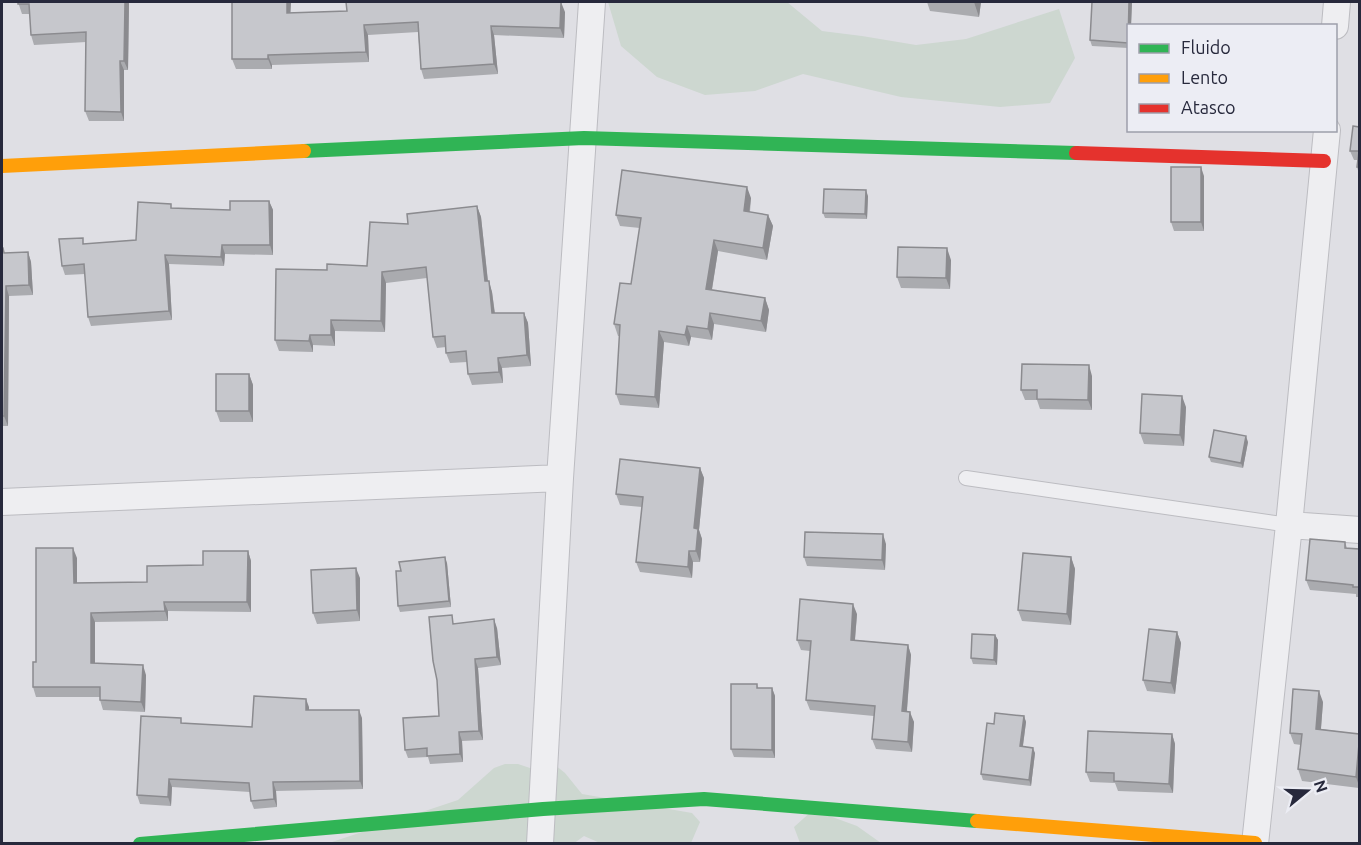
<svg xmlns="http://www.w3.org/2000/svg" width="1361" height="845" font-family="Ubuntu,sans-serif">
<rect width="100%" height="100%" fill="#dfdfe4"/>
<path fill="#cdd7d0" d="M 608,2 L 787,2 L 822,31 L 862,36 L 916,45 L 966,39 L 1059,9 L 1075,58 L 1050,103 L 1000,107 L 901,97 L 803,74 L 755,91 L 705,95 L 657,77 L 621,46 Z
M 505,764 L 518,764 L 530,768 L 555,765 L 565,773 L 582,794 L 692,813 L 700,822 L 691,843 L 600,843 L 584,836 L 573,844 L 326,844 L 458,800 L 494,768 Z
M 813,810 L 857,826 L 881,843 L 800,843 L 794,827 Z"/>
<g fill="none" stroke-linecap="round" stroke-linejoin="round">
<defs>
<path id="lane" d="M 966,478 L 1289,525"/>
<path id="street" d="M 1335,26 L 1337,2
M 2,502 L 560,478
M 1289,525 L 1360,530
M 540,844 L 560,478 L 592,2
M 1255,844 L 1289,525 L 1327,130"/>
</defs>
<use href="#lane" stroke="#bcbcc1" stroke-width="16"/>
<use href="#street" stroke="#bcbcc1" stroke-width="28"/>
<use href="#lane" stroke="#eeeef1" stroke-width="14"/>
<use href="#street" stroke="#eeeef1" stroke-width="26"/>
<path stroke="#30b455" stroke-width="14" d="M 304,151 L 584,138 L 1076,153
M 140,844 L 543,809 L 704,799 L 977,821"/>
<path stroke="#ff9f0a" stroke-width="14" d="M 2,166 L 304,151
M 977,821 L 1255,843"/>
<path stroke="#e5322d" stroke-width="14" d="M 1076,153 L 1324,161"/>
</g>
<path fill="#aaabaf" d="M 18,2 L 129,2 L 128,70 L 124,70 L 124,121 L 89,121 L 85,111 L 86,42 L 34,45 L 31,35 L 30,14 L 22,14 Z
M 291,2 L 290,13 L 565,12 L 564,38 L 494,35 L 498,74 L 424,79 L 421,69 L 418,32 L 368,35 L 369,62 L 272,65 L 272,69 L 236,69 L 232,59 Z
M 927,2 L 981,2 L 979,17 L 930,11 Z
M 1092,2 L 1132,2 L 1131,26 L 1128,26 L 1128,48 L 1092,46 L 1090,40 Z
M 1359,127 L 1359,174 L 1357,167 L 1358,160 L 1354,160 L 1350,151 Z
M 1204,176 L 1204,231 L 1174,231 L 1171,222 Z
M 868,196 L 867,219 L 825,218 L 823,213 Z
M 751,198 L 750,212 L 768,215 L 773,226 L 767,260 L 718,251 L 712,290 L 765,298 L 769,310 L 766,332 L 714,324 L 712,340 L 691,337 L 689,346 L 664,342 L 659,408 L 620,405 L 616,394 L 620,336 L 618,336 L 614,324 L 631,284 L 640,228 L 620,226 L 616,215 Z
M 269,201 L 273,210 L 273,255 L 225,254 L 224,266 L 169,264 L 172,320 L 91,326 L 88,317 L 85,274 L 65,275 L 62,266 L 85,244 L 136,240 L 172,208 L 230,210 Z
M 477,206 L 481,217 L 488,281 L 492,292 L 495,313 L 524,313 L 528,323 L 531,366 L 502,368 L 503,383 L 472,385 L 468,374 L 467,362 L 450,363 L 446,353 L 446,347 L 437,348 L 433,337 L 427,278 L 386,283 L 385,332 L 335,331 L 335,346 L 313,345 L 313,352 L 279,351 L 275,340 L 327,270 L 367,266 L 408,224 Z
M 2,248 L 5,253 L 28,252 L 31,262 L 33,295 L 9,296 L 8,426 L 2,426 Z
M 951,260 L 950,289 L 901,288 L 897,277 Z
M 249,374 L 253,385 L 253,422 L 220,422 L 216,411 Z
M 1092,376 L 1092,410 L 1040,409 L 1037,400 L 1025,400 L 1021,390 Z
M 1186,407 L 1184,446 L 1144,444 L 1140,433 Z
M 1248,442 L 1243,468 L 1211,462 L 1209,457 Z
M 700,468 L 704,478 L 699,530 L 702,539 L 700,562 L 693,562 L 692,578 L 640,572 L 636,562 L 642,507 L 620,505 L 616,494 Z
M 1345,542 L 1347,548 L 1359,549 L 1359,597 L 1356,597 L 1356,594 L 1310,590 L 1306,580 Z
M 886,544 L 885,570 L 807,566 L 804,557 Z
M 248,551 L 251,561 L 251,612 L 168,611 L 168,621 L 95,622 L 95,663 L 146,675 L 145,712 L 103,710 L 100,700 L 100,697 L 36,697 L 33,687 L 36,662 L 77,558 L 77,583 L 147,582 Z
M 1071,557 L 1075,569 L 1071,625 L 1022,621 L 1018,610 Z
M 447,563 L 451,607 L 400,612 L 398,606 Z
M 360,578 L 360,621 L 317,624 L 313,613 Z
M 857,614 L 855,640 L 908,645 L 911,655 L 907,711 L 914,722 L 912,752 L 876,749 L 872,739 L 874,716 L 810,710 L 806,700 L 810,651 L 801,650 L 797,640 Z
M 455,623 L 497,628 L 501,665 L 478,668 L 483,740 L 462,741 L 463,762 L 430,764 L 428,757 L 408,758 L 405,750 L 439,716 Z
M 1177,632 L 1181,643 L 1175,694 L 1147,691 L 1143,680 Z
M 995,635 L 998,640 L 997,665 L 973,664 L 971,658 Z
M 757,684 L 758,688 L 772,688 L 775,696 L 775,758 L 734,757 L 731,749 Z
M 1323,702 L 1321,729 L 1359,734 L 1359,788 L 1302,781 L 1298,769 L 1301,745 L 1294,744 L 1290,733 Z
M 309,707 L 309,710 L 362,718 L 363,789 L 276,791 L 277,807 L 254,809 L 251,801 L 250,792 L 172,787 L 171,806 L 140,804 L 137,795 L 183,723 L 252,727 Z
M 1024,716 L 1026,722 L 1023,746 L 1035,753 L 1031,786 L 983,780 L 981,774 L 994,724 Z
M 1172,734 L 1175,744 L 1173,793 L 1118,791 L 1115,783 L 1090,782 L 1086,772 Z"/>
<path fill="#8b8b8f" d="M 125,2 L 129,2 L 128,70 L 124,61 Z
M 287,2 L 291,2 L 290,23 L 287,13 Z
M 561,2 L 565,12 L 564,38 L 560,28 Z
M 974,2 L 981,2 L 979,17 Z
M 1129,2 L 1132,2 L 1131,26 L 1129,26 Z
M 364,25 L 368,35 L 369,62 L 366,52 Z
M 491,26 L 494,35 L 498,74 L 494,64 Z
M 268,55 L 272,65 L 272,69 L 268,59 Z
M 120,61 L 124,70 L 124,121 L 121,112 Z
M 1201,167 L 1204,176 L 1204,231 L 1201,222 Z
M 747,187 L 751,198 L 748,222 L 744,211 Z
M 866,190 L 868,196 L 867,219 L 865,214 Z
M 269,201 L 273,210 L 273,255 L 270,245 Z
M 477,206 L 481,217 L 489,292 L 485,281 Z
M 768,215 L 773,226 L 767,260 L 763,248 Z
M 714,240 L 718,251 L 710,301 L 706,289 Z
M 222,245 L 225,254 L 224,266 L 221,257 Z
M 947,248 L 951,260 L 950,289 L 946,278 Z
M 28,252 L 31,262 L 33,295 L 29,285 Z
M 165,255 L 169,264 L 172,320 L 169,311 Z
M 382,272 L 386,283 L 385,332 L 381,321 Z
M 489,281 L 492,292 L 496,324 L 492,313 Z
M 6,286 L 9,296 L 8,426 L 4,416 Z
M 765,298 L 769,310 L 766,332 L 761,321 Z
M 524,313 L 528,323 L 531,366 L 527,355 Z
M 710,313 L 714,324 L 712,340 L 708,329 Z
M 331,320 L 335,331 L 335,346 L 331,335 Z
M 687,326 L 691,337 L 689,346 L 685,335 Z
M 659,331 L 664,342 L 659,408 L 655,397 Z
M 310,335 L 313,345 L 313,352 L 309,341 Z
M 498,358 L 502,368 L 503,383 L 499,372 Z
M 1089,365 L 1092,376 L 1092,410 L 1088,400 Z
M 249,374 L 253,385 L 253,422 L 249,411 Z
M 1182,396 L 1186,407 L 1184,446 L 1180,435 Z
M 1246,436 L 1248,442 L 1243,468 L 1241,463 Z
M 700,468 L 704,478 L 699,530 L 702,539 L 700,562 L 696,551 L 694,528 Z
M 883,534 L 886,544 L 885,570 L 882,560 Z
M 73,548 L 77,558 L 77,593 L 74,583 Z
M 248,551 L 251,561 L 251,612 L 247,602 Z
M 689,551 L 693,562 L 692,578 L 688,567 Z
M 445,557 L 447,563 L 451,607 L 449,601 Z
M 1071,557 L 1075,569 L 1071,625 L 1067,614 Z
M 356,568 L 360,578 L 360,621 L 357,610 Z
M 164,602 L 168,611 L 168,621 L 165,611 Z
M 853,604 L 857,614 L 854,650 L 851,640 Z
M 91,613 L 95,622 L 95,672 L 91,663 Z
M 494,619 L 497,628 L 501,665 L 497,657 Z
M 1177,632 L 1181,643 L 1175,694 L 1171,683 Z
M 995,635 L 998,640 L 997,665 L 994,660 Z
M 908,645 L 911,655 L 906,721 L 902,711 Z
M 475,659 L 478,668 L 483,740 L 479,731 Z
M 143,665 L 146,675 L 145,712 L 141,702 Z
M 772,688 L 775,696 L 775,758 L 772,750 Z
M 1319,691 L 1323,702 L 1320,740 L 1316,729 Z
M 306,699 L 309,707 L 309,718 L 306,710 Z
M 359,710 L 362,718 L 363,789 L 360,781 Z
M 910,712 L 914,722 L 912,752 L 908,742 Z
M 1024,716 L 1026,722 L 1022,752 L 1020,746 Z
M 459,732 L 462,741 L 463,762 L 460,754 Z
M 1172,734 L 1175,744 L 1173,793 L 1169,784 Z
M 1359,744 L 1359,786 L 1356,777 Z
M 1033,748 L 1035,753 L 1031,786 L 1029,780 Z
M 169,779 L 172,787 L 171,806 L 168,797 Z
M 273,782 L 276,791 L 277,807 L 274,799 Z"/>
<path fill="#c6c7cc" stroke="#8b8b8f" stroke-width="1.5" d="M 18,2 L 125,2 L 124,61 L 120,61 L 121,112 L 85,111 L 86,32 L 31,35 L 29,4 L 18,4 Z
M 232,2 L 287,2 L 287,13 L 347,11 L 346,2 L 561,2 L 560,28 L 491,26 L 494,64 L 421,69 L 418,22 L 364,25 L 366,52 L 268,55 L 268,59 L 232,59 Z
M 1092,2 L 1129,2 L 1128,43 L 1090,40 Z
M 1353,126 L 1359,127 L 1359,167 L 1357,167 L 1359,151 L 1350,151 Z
M 1171,167 L 1201,167 L 1201,222 L 1171,222 Z
M 622,170 L 747,187 L 744,211 L 768,215 L 763,248 L 714,240 L 706,289 L 765,298 L 761,321 L 710,313 L 708,329 L 687,326 L 685,335 L 659,331 L 655,397 L 616,394 L 620,325 L 614,324 L 620,283 L 631,284 L 641,218 L 616,215 Z
M 824,189 L 866,190 L 865,214 L 823,213 Z
M 230,201 L 269,201 L 270,245 L 222,245 L 221,257 L 165,255 L 169,311 L 88,317 L 84,264 L 62,266 L 59,239 L 83,238 L 83,244 L 136,240 L 138,202 L 171,204 L 171,208 L 230,210 Z
M 477,206 L 485,281 L 489,281 L 492,313 L 524,313 L 527,355 L 498,358 L 499,372 L 468,374 L 466,351 L 446,353 L 445,336 L 433,337 L 426,267 L 382,272 L 381,321 L 331,320 L 331,335 L 310,335 L 309,341 L 275,340 L 276,269 L 327,270 L 327,264 L 367,266 L 370,222 L 408,224 L 407,214 Z
M 898,247 L 947,248 L 946,278 L 897,277 Z
M 2,248 L 3,248 L 4,253 L 28,252 L 29,285 L 6,286 L 4,416 L 2,416 Z
M 1022,364 L 1089,365 L 1088,400 L 1037,399 L 1037,390 L 1021,390 Z
M 216,374 L 249,374 L 249,411 L 216,411 Z
M 1142,394 L 1182,396 L 1180,435 L 1140,433 Z
M 1214,430 L 1246,436 L 1241,463 L 1209,457 Z
M 620,459 L 700,468 L 694,528 L 698,529 L 696,551 L 689,551 L 688,567 L 636,562 L 643,497 L 616,494 Z
M 805,532 L 883,534 L 882,560 L 804,557 Z
M 1310,539 L 1345,542 L 1345,548 L 1359,549 L 1359,587 L 1353,587 L 1353,585 L 1306,580 Z
M 36,548 L 73,548 L 74,583 L 147,582 L 147,566 L 203,565 L 203,551 L 248,551 L 247,602 L 164,602 L 165,611 L 91,613 L 91,663 L 143,665 L 141,702 L 100,700 L 100,687 L 33,687 L 33,662 L 36,662 Z
M 1023,553 L 1071,557 L 1067,614 L 1018,610 Z
M 445,557 L 449,601 L 398,606 L 396,571 L 401,571 L 399,562 Z
M 356,568 L 357,610 L 313,613 L 311,570 Z
M 800,599 L 853,604 L 851,640 L 908,645 L 902,711 L 910,712 L 908,742 L 872,739 L 875,706 L 806,700 L 811,641 L 797,640 Z
M 452,615 L 453,624 L 494,619 L 497,657 L 475,659 L 479,731 L 459,732 L 460,754 L 427,756 L 427,748 L 405,750 L 403,718 L 439,716 L 437,680 L 433,661 L 429,617 Z
M 1149,629 L 1177,632 L 1171,683 L 1143,680 Z
M 972,634 L 995,635 L 994,660 L 971,658 Z
M 731,684 L 757,684 L 757,688 L 772,688 L 772,750 L 731,749 Z
M 1293,689 L 1319,691 L 1316,729 L 1359,734 L 1359,744 L 1356,777 L 1298,769 L 1302,734 L 1290,733 Z
M 254,696 L 306,699 L 306,710 L 359,710 L 360,781 L 273,782 L 274,799 L 251,801 L 249,783 L 169,779 L 168,797 L 137,795 L 141,716 L 181,718 L 181,723 L 252,727 Z
M 995,713 L 1024,716 L 1020,746 L 1033,748 L 1029,780 L 981,774 L 987,723 L 994,724 Z
M 1088,731 L 1172,734 L 1169,784 L 1114,781 L 1114,773 L 1086,772 Z"/>
<rect width="1361" height="845" fill="none" stroke="#27293c" stroke-width="6"/>
<rect x="1127" y="24" width="210" height="108" fill="#ecedf4" stroke="#9d9faa" stroke-width="1.5"/>
<rect x="1139" y="44" width="30" height="9" fill="#30b455" stroke="#9d9faa" stroke-width="1.5"/>
<text x="1181" y="54" font-size="18" fill="#27293c">Fluido</text>
<rect x="1139" y="74" width="30" height="9" fill="#ff9f0a" stroke="#9d9faa" stroke-width="1.5"/>
<text x="1181" y="84" font-size="18" fill="#27293c">Lento</text>
<rect x="1139" y="104" width="30" height="9" fill="#e5322d" stroke="#9d9faa" stroke-width="1.5"/>
<text x="1181" y="114" font-size="18" fill="#27293c">Atasco</text>
<g transform="translate(1307 791) rotate(71)" stroke="#ecedf4" stroke-width="4.5" paint-order="stroke">
<path d="M0-4.5L10 22L0 15L-10 22Z" fill="#27293c"/>
<text y="-9" font-size="16" font-weight="bold" text-anchor="middle" fill="#27293c">N</text>
</g>
</svg>
